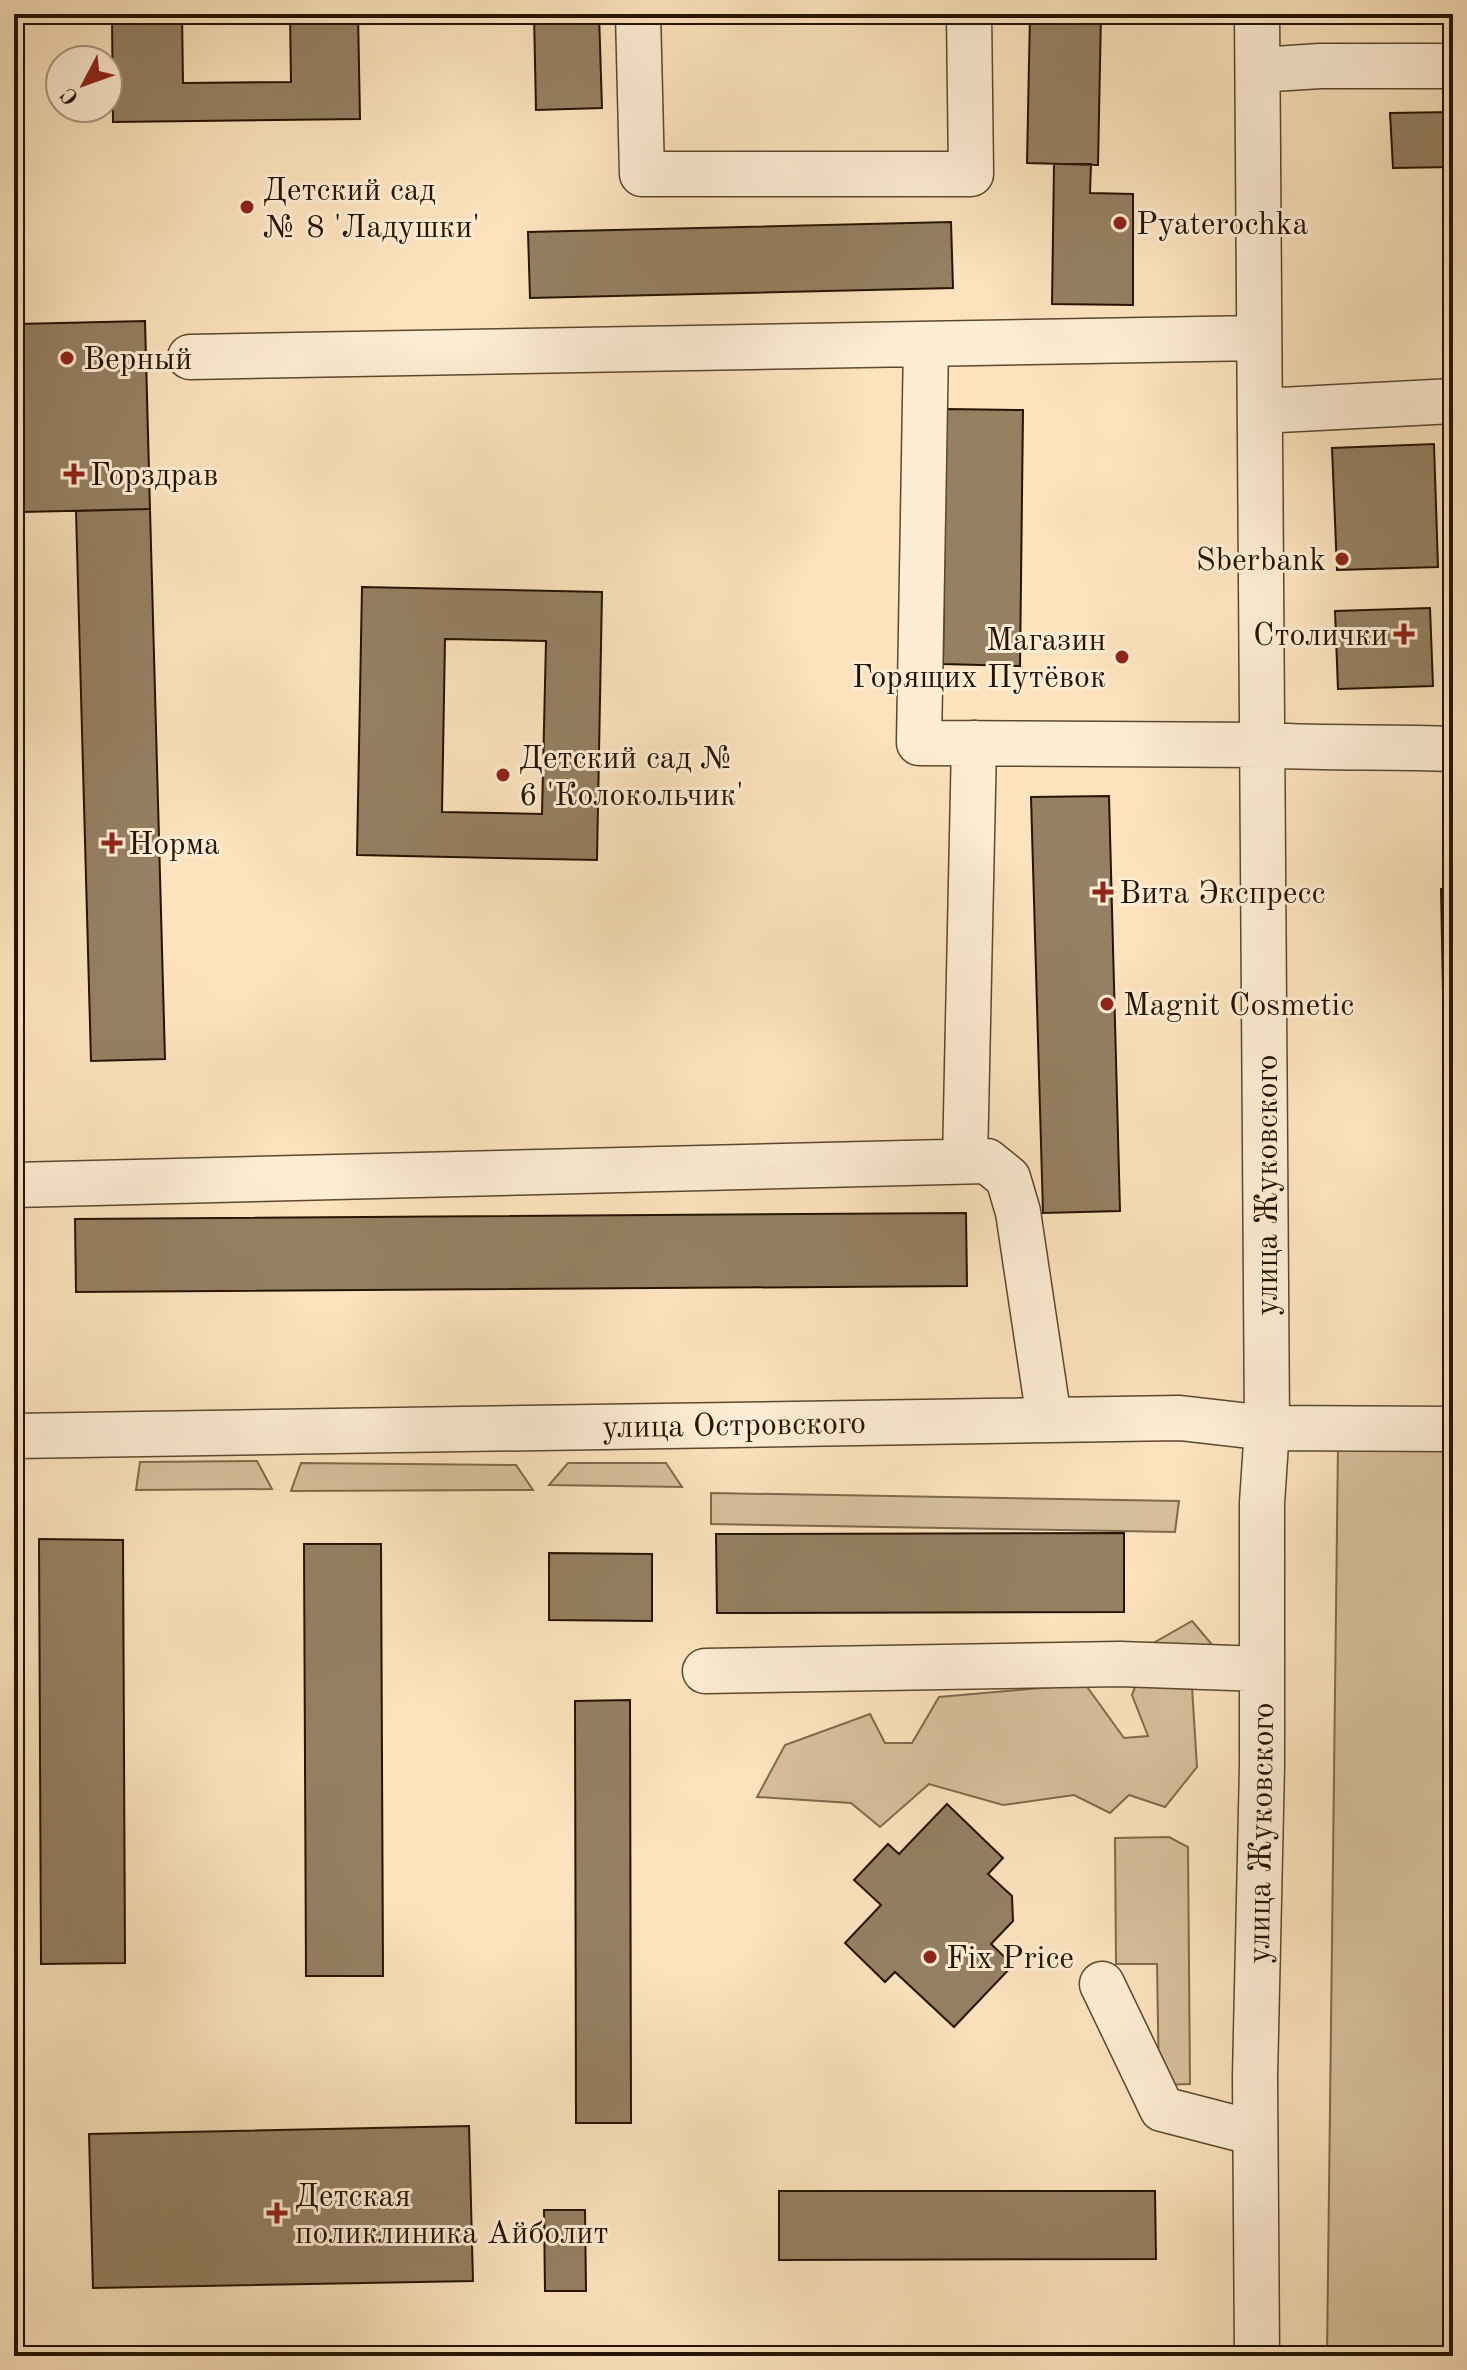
<svg xmlns="http://www.w3.org/2000/svg" width="1467" height="2370" font-family="'Old Standard TT',serif">
<rect width="100%" height="100%" fill="#fce3bd"/>
<filter id="stains"><feTurbulence type="fractalNoise" baseFrequency=".0025" numOctaves="4"/><feColorMatrix values="0 0 0 0 .2 0 0 0 0 .09 0 0 0 0 .02 0 0 0 .5 -.17"/></filter>
<radialGradient id="worn" r=".72"><stop offset=".6" stop-color="#630" stop-opacity="0"/><stop offset="1" stop-color="#630" stop-opacity=".3"/></radialGradient>
<path fill="#d7c09d" stroke="#7e6a4e" stroke-width="2" d="M 1338,1445 L 1453,1447 L 1453,2356 L 1327,2356 Z
M 257,1461 L 272,1489 L 136,1490 L 140,1462 Z
M 301,1463 L 516,1465 L 533,1490 L 291,1491 Z
M 568,1463 L 666,1463 L 682,1487 L 549,1485 Z
M 711,1493 L 1179,1501 L 1175,1532 L 711,1524 Z
M 1192,1621 L 1215,1648 L 1192,1687 L 1197,1767 L 1165,1807 L 1129,1795 L 1110,1813 L 1074,1795 L 1003,1805 L 929,1784 L 880,1827 L 851,1803 L 757,1797 L 785,1745 L 870,1714 L 885,1743 L 912,1743 L 939,1697 L 1085,1684 L 1124,1738 L 1148,1736 L 1132,1695 L 1150,1645 Z
M 1169,1837 L 1188,1847 L 1190,2084 L 1159,2085 L 1157,1964 L 1116,1964 L 1115,1838 Z"/>
<path fill="#958062" stroke="#251400" stroke-width="2" fill-rule="evenodd" d="M 112,14 L 182,14 L 183,83 L 291,82 L 290,14 L 358,14 L 360,119 L 113,122 Z
M 534,14 L 599,14 L 602,108 L 536,110 Z
M 1030,14 L 1101,14 L 1098,165 L 1027,163 Z
M 1453,112 L 1453,167 L 1393,168 L 1390,113 Z
M 1054,164 L 1091,164 L 1090,193 L 1133,194 L 1133,305 L 1052,304 Z
M 951,222 L 953,288 L 530,298 L 528,232 Z
M 145,321 L 150,509 L 23,512 L 18,324 Z
M 946,409 L 1023,410 L 1020,666 L 943,664 Z
M 1434,444 L 1438,567 L 1337,570 L 1332,448 Z
M 150,509 L 165,1059 L 91,1061 L 76,511 Z
M 362,587 L 602,592 L 597,860 L 357,855 ZM 445,639 L 546,641 L 542,814 L 442,812 Z
M 1430,608 L 1433,686 L 1338,689 L 1335,611 Z
M 1109,796 L 1120,1211 L 1043,1213 L 1031,797 Z
M 1441,889 L 1453,889 L 1453,1303 L 1449,1303 Z
M 966,1213 L 967,1286 L 76,1292 L 75,1219 Z
M 1124,1533 L 1124,1612 L 717,1613 L 716,1534 Z
M 39,1539 L 123,1540 L 125,1963 L 41,1964 Z
M 304,1544 L 381,1544 L 383,1976 L 306,1976 Z
M 549,1553 L 652,1554 L 652,1621 L 549,1620 Z
M 630,1700 L 631,2123 L 576,2123 L 575,1701 Z
M 947,1804 L 1003,1858 L 988,1874 L 1012,1896 L 1013,1921 L 991,1944 L 1013,1965 L 954,2027 L 895,1972 L 885,1982 L 845,1943 L 881,1905 L 854,1880 L 888,1844 L 899,1854 Z
M 469,2126 L 473,2281 L 93,2288 L 89,2134 Z
M 779,2191 L 1155,2191 L 1156,2259 L 779,2260 Z
M 544,2210 L 585,2210 L 586,2291 L 545,2291 Z"/>
<g fill="none" stroke-linecap="round" stroke-linejoin="round">
<defs>
<path id="minor" d="M 638,14 L 642,174 L 971,174 L 969,14
M 1258,70 L 1320,66 L 1453,66
M 926,344 L 919,743 L 1263,745 C 1326,749 1389,746 1453,749
M 190,357 L 1259,338
M 1260,411 L 1453,401
M 965,1161 L 974,743
M 14,1185 L 987,1161 L 1008,1178 L 1018,1212 L 1049,1419
M 14,1436 L 1180,1418 L 1267,1428 L 1453,1429
M 705,1671 L 1120,1664 L 1262,1669
M 1102,1984 L 1162,2109 L 1255,2133
M 1257,2356 L 1255,2077 L 1262,1766 L 1262,1503 L 1267,1428 L 1257,14"/>
</defs>
<use href="#minor" stroke="#5b482f" stroke-width="47"/>
<use href="#minor" stroke="#fdedd4" stroke-width="44"/>
</g>
<g fill="#8f2418" stroke="#fdedd4" stroke-width="3">
<circle cx="247" cy="207" r="8"/>
<circle cx="1120" cy="223" r="8"/>
<circle cx="67" cy="358" r="8"/>
<path d="M70 462h8v8h8v8h-8v8h-8v-8h-8v-8h8z"/>
<circle cx="1342" cy="559" r="8"/>
<path d="M1400 622h8v8h8v8h-8v8h-8v-8h-8v-8h8z"/>
<circle cx="1122" cy="657" r="8"/>
<circle cx="503" cy="775" r="8"/>
<path d="M108 831h8v8h8v8h-8v8h-8v-8h-8v-8h8z"/>
<path d="M1099 880h8v8h8v8h-8v8h-8v-8h-8v-8h8z"/>
<circle cx="1107" cy="1004" r="8"/>
<circle cx="930" cy="1957" r="8"/>
<path d="M273 2201h8v8h8v8h-8v8h-8v-8h-8v-8h8z"/>
</g>
<g text-anchor="middle" stroke-width="6" stroke-linejoin="round" paint-order="stroke">
<g font-size="32" fill="#251400" stroke="#fdedd4" text-anchor="start">
<text x="263" y="200">Детский сад<tspan x="263" dy="37">№ 8 'Ладушки'</tspan></text>
<text x="1136" y="234">Pyaterochka</text>
<text x="83" y="369">Верный</text>
<text x="90" y="485">Горздрав</text>
<text x="1326" y="570" text-anchor="end">Sberbank</text>
<text x="1388" y="645" text-anchor="end">Столички</text>
<text x="1106" y="650" text-anchor="end">Магазин<tspan x="1106" dy="37">Горящих Путёвок</tspan></text>
<text x="519" y="768">Детский сад №<tspan x="519" dy="37">6 'Колокольчик'</tspan></text>
<text x="128" y="854">Норма</text>
<text x="1119" y="903">Вита Экспресс</text>
<text x="1123" y="1015">Magnit Cosmetic</text>
<text x="946" y="1968">Fix Price</text>
<text x="295" y="2206">Детская<tspan x="295" dy="37">поликлиника Айболит</tspan></text>
</g>
<g font-size="32" fill="#251400" stroke="#fdedd4">
<text transform="translate(1266 1185) rotate(-90)" y="11">улица Жуковского</text>
<text transform="translate(734 1424) rotate(-1)" y="11">улица Островского</text>
<text transform="translate(1260 1833) rotate(-89)" y="11">улица Жуковского</text>
</g>
</g>
<rect width="1467" height="2370" fill="none" stroke="#fce3bd" stroke-width="48"/>
<rect x="16" y="16" width="1435" height="2338" fill="none" stroke="#251400" stroke-width="4"/>
<rect x="24" y="24" width="1419" height="2322" fill="none" stroke="#251400" stroke-width="2"/>
<g transform="translate(84 84) rotate(229)"><circle r="38" fill="#fdedd4" stroke="#a7967f" stroke-width="2"/>
<path d="M0-6L14 30L0 20L-14 30Z" fill="#8f2418"/>
<text y="-12" font-size="22" font-weight="bold" text-anchor="middle" fill="#251400">С</text>
</g>
<rect width="100%" height="100%" filter="url(#stains)"/>
<rect width="100%" height="100%" fill="url(#worn)"/>
</svg>
